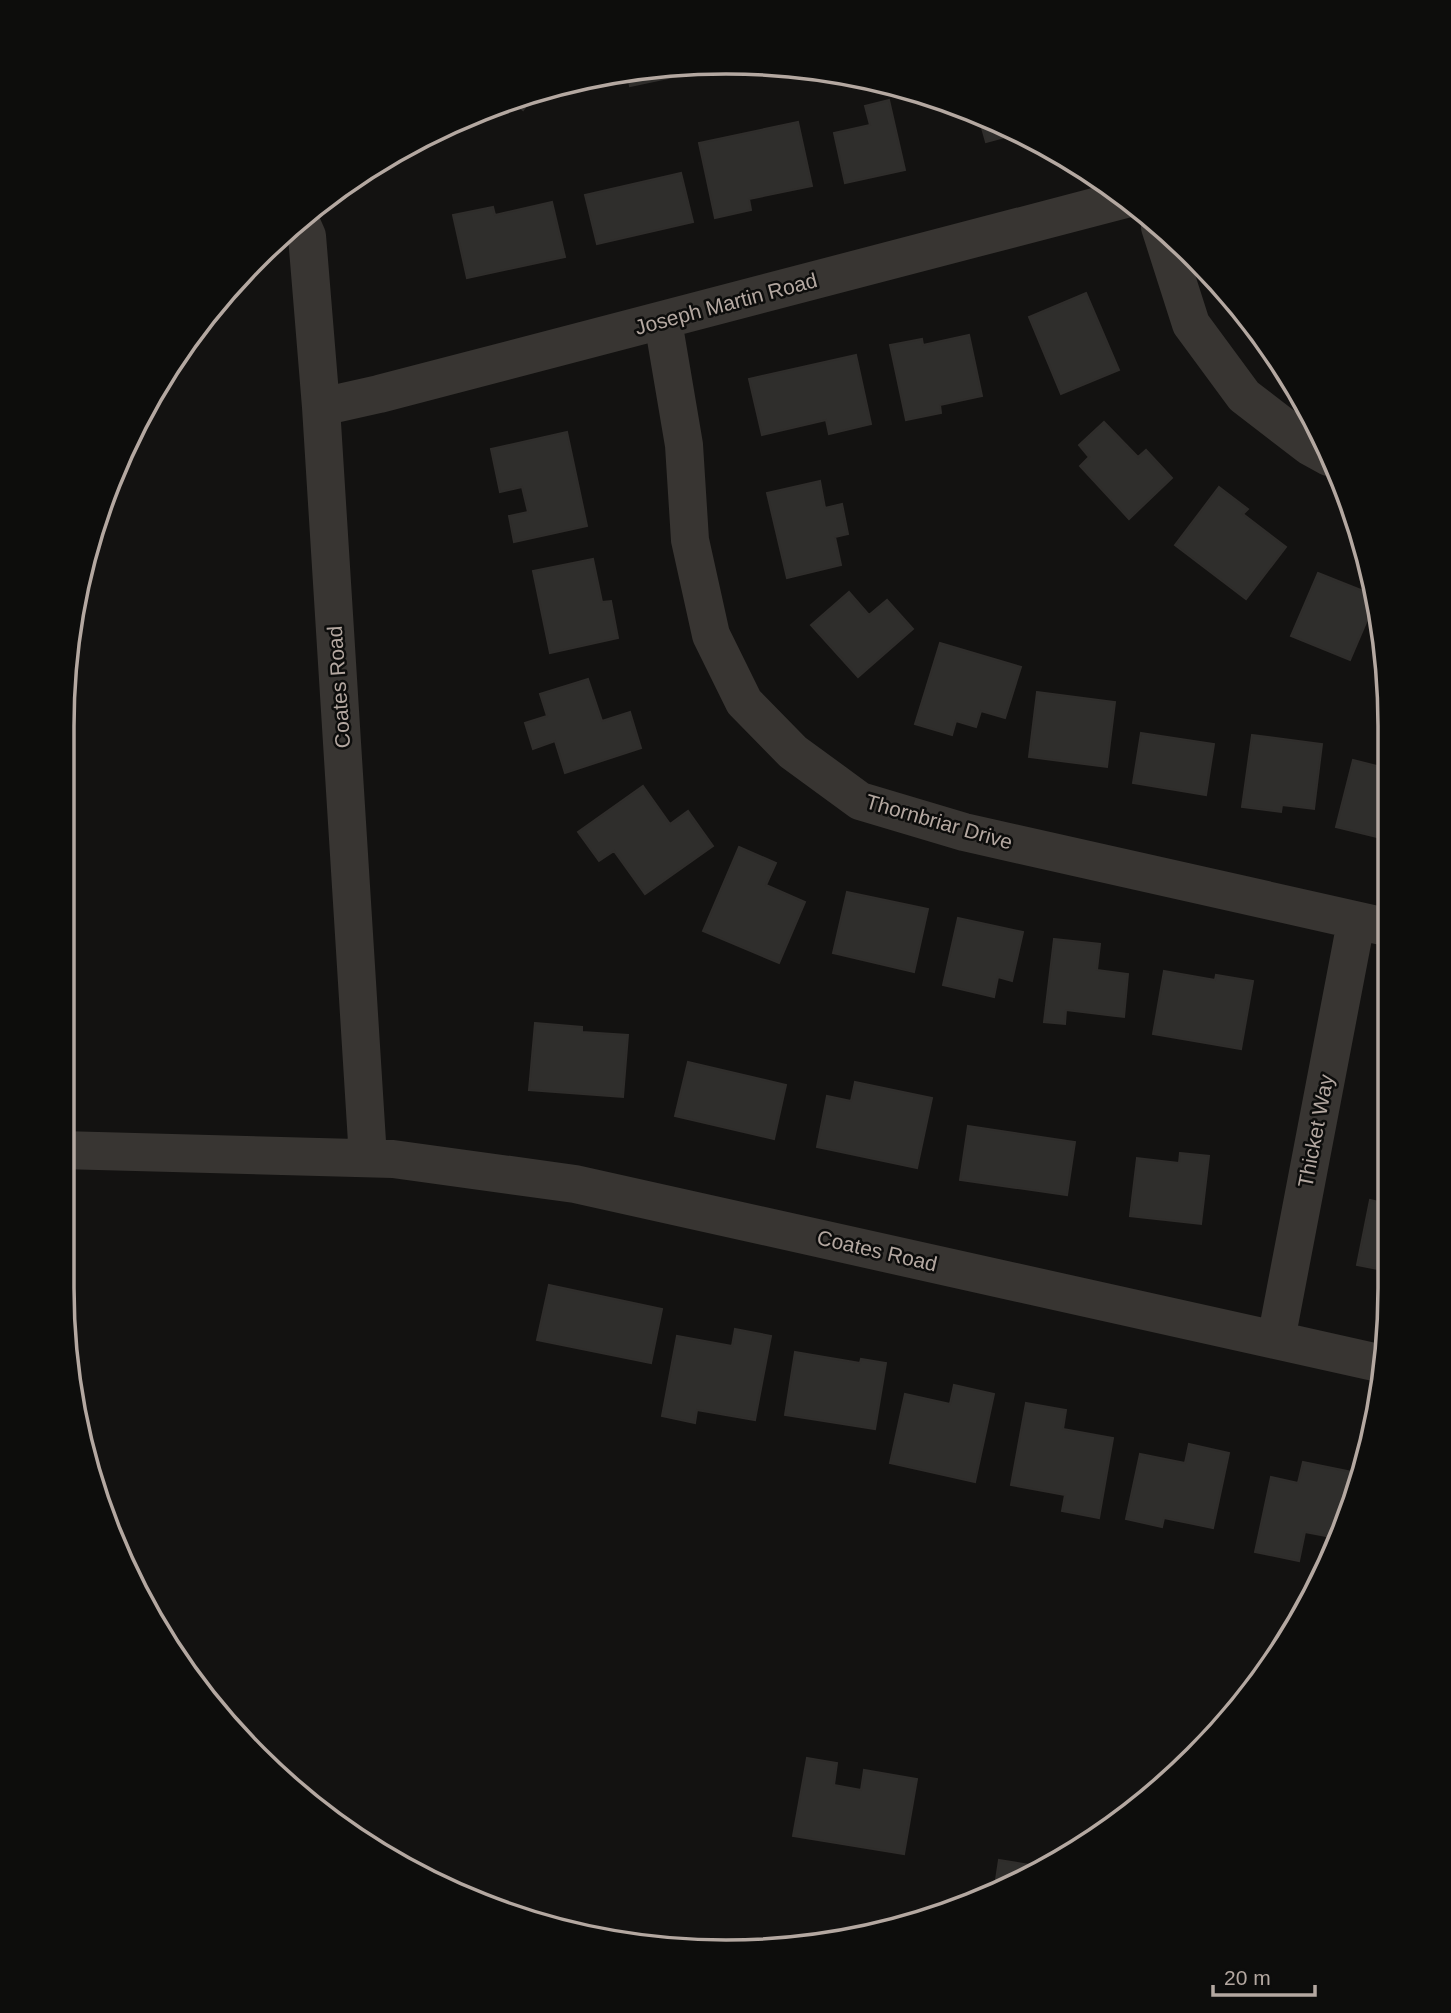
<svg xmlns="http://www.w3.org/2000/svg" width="1451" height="2013" font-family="Helvetica,sans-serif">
<rect width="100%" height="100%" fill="#131211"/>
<path fill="#2f2e2c" stroke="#2f2d2b" stroke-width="2" d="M 724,64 L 725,66 L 630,86 L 627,70 L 639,67 Z
M 537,91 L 523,110 L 508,98 L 512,96 Z
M 889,100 L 905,170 L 845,183 L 834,133 L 870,125 L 865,106 Z
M 978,114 L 1020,130 L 1023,132 L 986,142 Z
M 798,122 L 812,186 L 749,199 L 751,210 L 715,218 L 699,143 Z
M 681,173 L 693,222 L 597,244 L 585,195 Z
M 552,202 L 565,257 L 467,278 L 453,215 L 493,207 L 495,215 Z
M 1086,293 L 1119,370 L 1061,394 L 1029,317 Z
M 969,335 L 982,396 L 940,405 L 941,413 L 906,420 L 890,345 L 922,339 L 923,345 Z
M 856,355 L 871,424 L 829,434 L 826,420 L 762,435 L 749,379 Z
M 1104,422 L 1138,457 L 1146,450 L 1172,478 L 1129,519 L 1080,466 L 1089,457 L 1079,445 Z
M 567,432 L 587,526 L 514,542 L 509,516 L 528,512 L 522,487 L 500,492 L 491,449 Z
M 820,481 L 825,508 L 842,504 L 848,534 L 835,537 L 841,565 L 787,578 L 767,493 Z
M 1219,487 L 1248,509 L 1243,514 L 1286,547 L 1246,599 L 1175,545 Z
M 593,559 L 602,602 L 611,601 L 618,638 L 550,653 L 533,571 Z
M 1318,573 L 1371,594 L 1374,604 L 1350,660 L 1291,636 Z
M 849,592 L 869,615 L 887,600 L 913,629 L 858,677 L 811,625 Z
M 940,643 L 1021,667 L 1005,718 L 981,711 L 976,727 L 956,721 L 952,735 L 915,724 Z
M 588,679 L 602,721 L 630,712 L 641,748 L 565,773 L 555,741 L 533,749 L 525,723 L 547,716 L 540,694 Z
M 1037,692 L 1115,702 L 1107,767 L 1029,757 Z
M 1141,733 L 1214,744 L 1206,795 L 1133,783 Z
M 1252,735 L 1322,744 L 1314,809 L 1282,805 L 1281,812 L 1242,807 Z
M 1353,760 L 1385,768 L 1385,839 L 1336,827 Z
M 643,786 L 670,824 L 688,811 L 713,846 L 645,894 L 614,851 L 599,861 L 578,832 Z
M 739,847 L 776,863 L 766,885 L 805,902 L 779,963 L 703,931 Z
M 847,892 L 928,909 L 914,972 L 833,953 Z
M 958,918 L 1023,932 L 1012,981 L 998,977 L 994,997 L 943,985 Z
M 1054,939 L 1100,944 L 1097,970 L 1128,974 L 1124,1017 L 1066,1010 L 1065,1024 L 1044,1022 Z
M 1164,971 L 1215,980 L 1216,975 L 1253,981 L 1241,1049 L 1153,1034 Z
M 535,1023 L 582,1027 L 582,1032 L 628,1035 L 623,1097 L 529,1090 Z
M 688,1062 L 786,1085 L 774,1139 L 675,1116 Z
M 855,1082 L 932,1098 L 917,1168 L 817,1147 L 827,1096 L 851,1101 Z
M 968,1126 L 1075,1142 L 1067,1195 L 960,1180 Z
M 1180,1153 L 1209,1156 L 1201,1224 L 1130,1216 L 1137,1158 L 1179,1163 Z
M 1370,1200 L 1388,1204 L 1388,1271 L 1357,1265 Z
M 549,1285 L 662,1309 L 651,1363 L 537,1340 Z
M 735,1329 L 771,1336 L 755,1420 L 697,1410 L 695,1423 L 662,1416 L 677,1336 L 732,1346 Z
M 795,1352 L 860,1363 L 861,1359 L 886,1363 L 875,1429 L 785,1415 Z
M 954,1385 L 994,1394 L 975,1482 L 890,1463 L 905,1394 L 950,1404 Z
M 1026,1403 L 1066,1410 L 1063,1429 L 1113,1438 L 1099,1518 L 1062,1511 L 1065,1495 L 1011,1485 Z
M 1189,1444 L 1229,1453 L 1213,1528 L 1164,1518 L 1162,1527 L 1126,1519 L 1140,1454 L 1185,1463 Z
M 1303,1462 L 1362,1474 L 1337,1538 L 1305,1532 L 1299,1561 L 1255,1552 L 1271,1477 L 1298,1483 Z
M 807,1758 L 837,1763 L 834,1785 L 861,1790 L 864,1770 L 917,1779 L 904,1854 L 793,1836 Z
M 999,1860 L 1036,1866 L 994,1893 Z"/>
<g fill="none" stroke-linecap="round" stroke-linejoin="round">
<path stroke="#383532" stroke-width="38" d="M 299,218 L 307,236 L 321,407 L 368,1158
M 1160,227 L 1191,324 L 1244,396 L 1309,446 L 1329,457
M 663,321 L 684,445 L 690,540 L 711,635 L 744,702 L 793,752 L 860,801 L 964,832 L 1386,927
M 321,407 L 379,394 L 1129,198
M 61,1150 L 393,1159 L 575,1184 L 1383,1364
M 1276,1340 L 1356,922"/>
</g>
<g text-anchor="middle" stroke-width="5" stroke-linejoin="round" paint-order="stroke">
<g font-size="21" fill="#b4a8a1" stroke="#0d0d0c">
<text transform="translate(726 304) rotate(-15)" y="7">Joseph Martin Road</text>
<text transform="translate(339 687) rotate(-94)" y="7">Coates Road</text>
<text transform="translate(939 822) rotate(16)" y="7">Thornbriar Drive</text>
<text transform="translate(1316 1131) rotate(-79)" y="7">Thicket Way</text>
<text transform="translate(877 1251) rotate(13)" y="7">Coates Road</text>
</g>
</g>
<path d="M0 0H1451V2013H0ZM726 74H726A652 652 0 0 1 1378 726V1288A652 652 0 0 1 726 1940H726A652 652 0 0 1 74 1288V726A652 652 0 0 1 726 74Z" fill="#0d0d0c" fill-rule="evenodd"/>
<path fill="none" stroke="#b4a8a1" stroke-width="3.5" d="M726 74H726A652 652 0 0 1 1378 726V1288A652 652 0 0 1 726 1940H726A652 652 0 0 1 74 1288V726A652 652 0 0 1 726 74Z"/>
<path d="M1213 1985v10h102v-10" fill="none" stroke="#b4a8a1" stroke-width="3.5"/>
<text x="1224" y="1985" font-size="21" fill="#b4a8a1" stroke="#0d0d0c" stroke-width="5" paint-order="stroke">20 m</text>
</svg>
